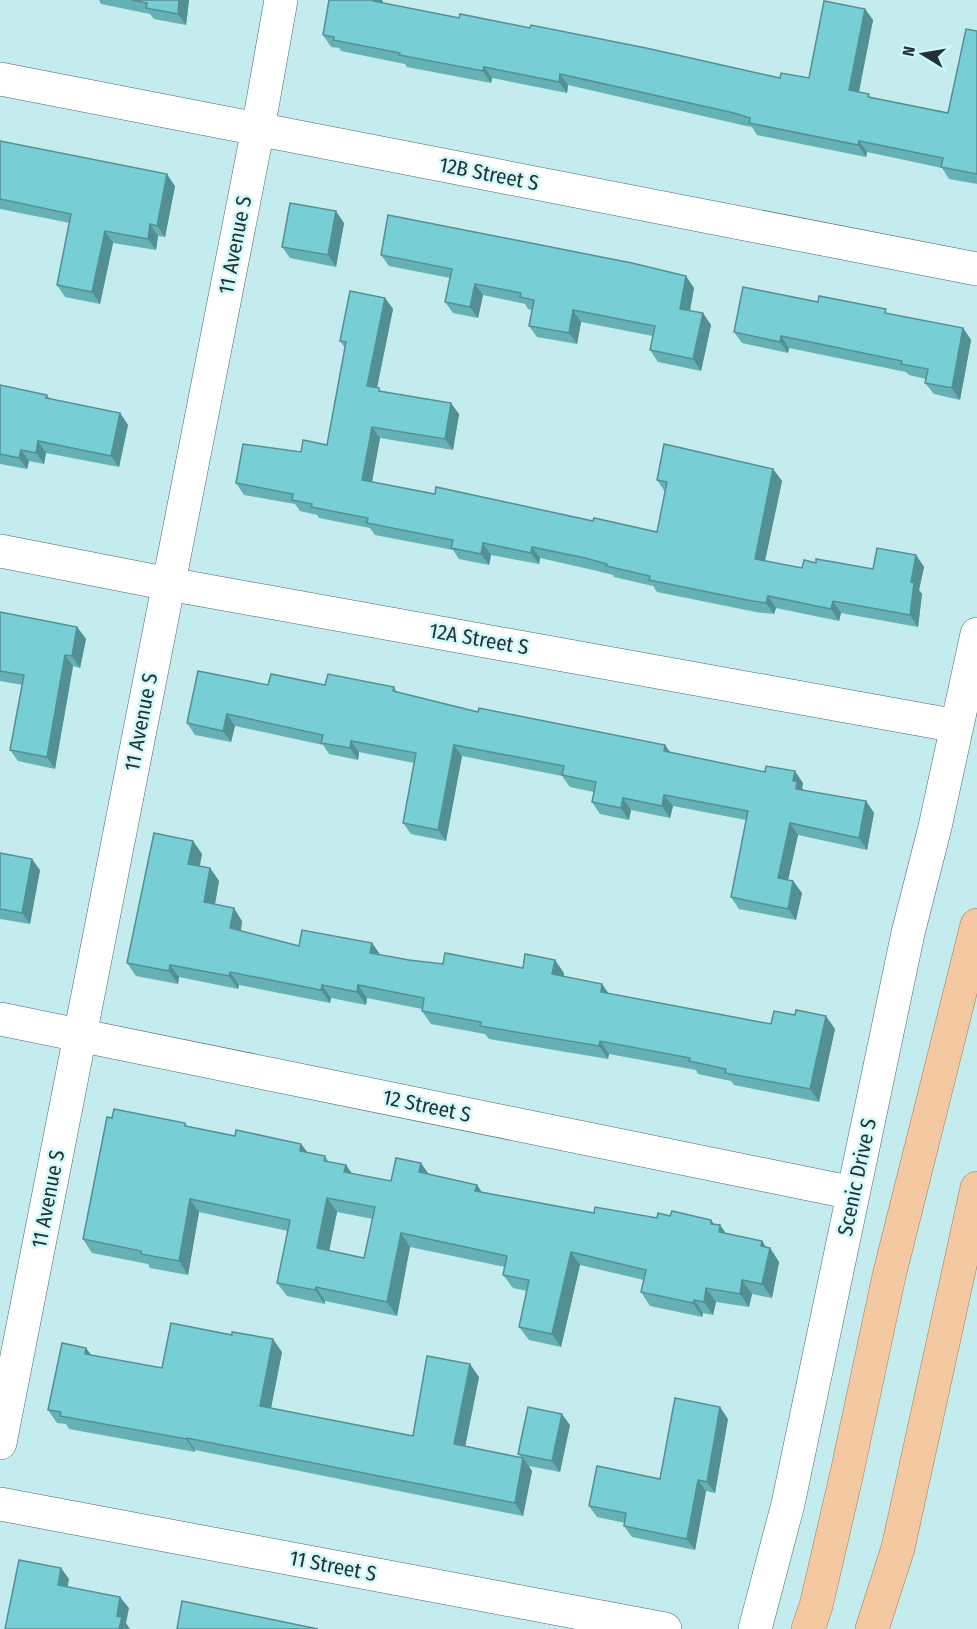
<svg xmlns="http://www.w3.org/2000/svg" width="977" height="1629" font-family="'Fira Sans Condensed',sans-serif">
<rect width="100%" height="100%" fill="#c4ebee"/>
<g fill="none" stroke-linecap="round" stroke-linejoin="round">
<defs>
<path id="minor" d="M 0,79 L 977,269
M 0,551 L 169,584 L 957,726
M 0,1019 L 853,1193
M 0,1443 L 258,129 L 281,0
M 0,1504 L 665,1629
M 755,1629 L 788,1504 L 908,933 L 935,827 L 977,634"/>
<path id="major" d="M 808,1629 L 816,1606 L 846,1477 L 889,1276 L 977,925
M 872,1629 L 898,1548 L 977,1188"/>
</defs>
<use href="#minor" stroke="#44686b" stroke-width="34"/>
<use href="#major" stroke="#a67b51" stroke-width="34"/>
<use href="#minor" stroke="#fff" stroke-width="33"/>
<use href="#major" stroke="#f4c8a0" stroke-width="33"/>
</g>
<path fill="#66b1b6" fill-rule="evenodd" d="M 99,0 L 189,0 L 186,25 L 154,19 L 150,14 L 101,4 Z
M 382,0 L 383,3 L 780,78 L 809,78 L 865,9 L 873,20 L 859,92 L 871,97 L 948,113 L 977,31 L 977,184 L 949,179 L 942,168 L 867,152 L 866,157 L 757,135 L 752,127 L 742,125 L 568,85 L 567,93 L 492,78 L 491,83 L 407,67 L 405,64 L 341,51 L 339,48 L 331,47 L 323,35 Z
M 0,141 L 175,186 L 165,237 L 158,236 L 156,250 L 113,243 L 100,304 L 65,297 L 57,285 L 70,223 L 0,209 Z
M 344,223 L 336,267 L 290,258 L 282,247 Z
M 381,255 L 694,288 L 690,311 L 711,325 L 701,371 L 658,362 L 650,350 L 653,336 L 581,322 L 577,344 L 537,337 L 529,326 L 532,310 L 528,309 L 525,304 L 483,295 L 478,318 L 453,313 L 445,302 L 450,278 L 389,266 Z
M 385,298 L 393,309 L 377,388 L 381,391 L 459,414 L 453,450 L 380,438 L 372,482 L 435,494 L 657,532 L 665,492 L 657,480 L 773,469 L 782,481 L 765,561 L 802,568 L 816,563 L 873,569 L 916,555 L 924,567 L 919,590 L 922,594 L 918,627 L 841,613 L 839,621 L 776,608 L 774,614 L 756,612 L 657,592 L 653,586 L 614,577 L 613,575 L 593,570 L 540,558 L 539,564 L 491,555 L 489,565 L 459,559 L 453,550 L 375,535 L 370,528 L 319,518 L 317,515 L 300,511 L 295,504 L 244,495 L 236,483 L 301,452 L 327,445 L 345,348 L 340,341 Z
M 818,302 L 889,314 L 963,328 L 971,340 L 960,400 L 934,394 L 925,383 L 926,379 L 909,375 L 906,372 L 789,348 L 788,353 L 742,343 L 734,332 Z
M 0,385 L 47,395 L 50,399 L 120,413 L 128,425 L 119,467 L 46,453 L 44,464 L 29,461 L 27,469 L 0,464 Z
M 0,612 L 77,627 L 86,639 L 80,668 L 73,666 L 55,769 L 18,761 L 10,750 L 23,685 L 0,681 Z
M 268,685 L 325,685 L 394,687 L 397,692 L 478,712 L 671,753 L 803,783 L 802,788 L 803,790 L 866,801 L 874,813 L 867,850 L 798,835 L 788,880 L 793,881 L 802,893 L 796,920 L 739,909 L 731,897 L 746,820 L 673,806 L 670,818 L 631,810 L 629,820 L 600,814 L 592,802 L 594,792 L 570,787 L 562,776 L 462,756 L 446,841 L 411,834 L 403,823 L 414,763 L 359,752 L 358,760 L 329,754 L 323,745 L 235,726 L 231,742 L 195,735 L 187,723 Z
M 193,841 L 202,854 L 200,866 L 210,868 L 219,881 L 215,904 L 242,921 L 241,931 L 299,946 L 372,943 L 380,955 L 409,960 L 443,964 L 523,968 L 564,973 L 563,977 L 602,984 L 608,993 L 771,1024 L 835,1029 L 819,1102 L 734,1085 L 731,1081 L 698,1074 L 696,1070 L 609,1054 L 608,1059 L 489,1039 L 485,1034 L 431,1024 L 422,1011 L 422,1009 L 367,998 L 366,1005 L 331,998 L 330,1003 L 239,985 L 238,989 L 179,977 L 178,984 L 136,976 L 127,963 Z
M 0,853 L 40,870 L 30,924 L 0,919 Z
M 112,1118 L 185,1123 L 188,1126 L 235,1136 L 301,1144 L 307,1152 L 325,1156 L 329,1162 L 346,1165 L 352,1174 L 391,1181 L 429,1175 L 477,1185 L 482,1192 L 594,1213 L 657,1218 L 720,1225 L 726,1233 L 762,1241 L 766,1247 L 770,1248 L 779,1262 L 772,1298 L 752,1294 L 749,1307 L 716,1302 L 713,1315 L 703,1313 L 702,1317 L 650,1306 L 641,1292 L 644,1280 L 580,1265 L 561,1347 L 529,1340 L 519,1327 L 527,1291 L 513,1288 L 503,1275 L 505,1267 L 410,1247 L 397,1316 L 325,1301 L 325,1304 L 287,1296 L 277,1283 L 288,1231 L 199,1212 L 188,1275 L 150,1268 L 148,1264 L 92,1253 L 83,1239 ZM 337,1212 L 373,1219 L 364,1258 L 329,1251 Z
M 86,1348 L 91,1355 L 162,1368 L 282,1352 L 271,1408 L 413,1436 L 479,1377 L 465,1447 L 521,1457 L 518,1454 L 570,1425 L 560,1472 L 529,1466 L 532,1471 L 523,1516 L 195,1450 L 195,1452 L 69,1429 L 66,1424 L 57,1423 L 48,1410 Z
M 728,1419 L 715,1493 L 706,1491 L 695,1550 L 632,1537 L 624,1526 L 625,1523 L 597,1517 L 589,1506 L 660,1479 Z"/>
<path fill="#539094" d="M 179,0 L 189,0 L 186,25 L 178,14 Z
M 373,0 L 382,0 L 383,2 L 381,13 L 373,1 Z
M 865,9 L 873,20 L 857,101 L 849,90 Z
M 484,67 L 492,78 L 491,83 L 483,71 Z
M 560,74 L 568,85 L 567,93 L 559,82 Z
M 859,141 L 867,152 L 866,157 L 858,145 Z
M 167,174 L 175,186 L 165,237 L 157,226 Z
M 336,211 L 344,223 L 336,267 L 328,255 Z
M 150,224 L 158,236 L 156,250 L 148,239 Z
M 105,231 L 113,243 L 100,304 L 92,292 Z
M 686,276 L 694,288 L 688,320 L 680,309 Z
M 475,284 L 483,295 L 478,318 L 470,307 Z
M 385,298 L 393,309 L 375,397 L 367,386 Z
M 573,310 L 581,322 L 577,344 L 569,333 Z
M 703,313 L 711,325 L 701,371 L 693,359 Z
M 963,328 L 971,340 L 960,400 L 952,388 Z
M 781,336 L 789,348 L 788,353 L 780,342 Z
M 451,403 L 459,414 L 453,450 L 445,439 Z
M 120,413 L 128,425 L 119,467 L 111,456 Z
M 372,427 L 380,438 L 370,492 L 362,480 Z
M 38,441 L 46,453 L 44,464 L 36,453 Z
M 21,450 L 29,461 L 27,469 L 19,458 Z
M 773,469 L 782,481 L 763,570 L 755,559 Z
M 483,543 L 491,555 L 489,565 L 481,554 Z
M 532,547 L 540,558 L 539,564 L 531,553 Z
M 916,555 L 924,567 L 919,590 L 922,594 L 918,627 L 910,615 L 911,582 Z
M 768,596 L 776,608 L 774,614 L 766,603 Z
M 833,601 L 841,613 L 839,621 L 831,609 Z
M 77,627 L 86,639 L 80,668 L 72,656 Z
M 65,655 L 73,666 L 55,769 L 47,757 Z
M 227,714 L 235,726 L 231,742 L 223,731 Z
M 351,741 L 359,752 L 358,760 L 350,748 Z
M 454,745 L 462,756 L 446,841 L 438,830 Z
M 665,745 L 673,756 L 664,751 Z
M 795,771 L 803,783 L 802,788 L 806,793 L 796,789 L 793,781 Z
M 664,795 L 673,806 L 670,818 L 662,806 Z
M 623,798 L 631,810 L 629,820 L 621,808 Z
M 866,801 L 874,813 L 867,850 L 859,838 Z
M 790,823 L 798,835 L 786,889 L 778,878 Z
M 193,841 L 202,854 L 197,876 L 188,864 Z
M 32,859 L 40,870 L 30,924 L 22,913 Z
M 210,868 L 219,881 L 213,915 L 204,902 Z
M 793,881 L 802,893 L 796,920 L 788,909 Z
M 234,908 L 242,921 L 239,941 L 230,928 Z
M 372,943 L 381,956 L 370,953 Z
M 555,960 L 564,973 L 561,987 L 552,974 Z
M 170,965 L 179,977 L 178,984 L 169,971 Z
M 230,972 L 239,985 L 238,989 L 229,976 Z
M 602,984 L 611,997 L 601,992 Z
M 322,985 L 331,998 L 330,1003 L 321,990 Z
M 358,985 L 367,998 L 366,1005 L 357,992 Z
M 826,1016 L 835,1029 L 819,1102 L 810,1089 Z
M 600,1041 L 609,1054 L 608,1059 L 599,1046 Z
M 301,1144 L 311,1157 L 300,1151 Z
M 421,1163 L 430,1176 L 419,1172 Z
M 346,1165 L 355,1178 L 344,1172 Z
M 477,1185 L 486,1199 L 475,1191 Z
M 327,1198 L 337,1212 L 327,1262 L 317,1248 Z
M 190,1199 L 199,1212 L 188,1275 L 179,1261 Z
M 711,1220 L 719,1230 L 720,1225 L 729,1239 L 728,1245 L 711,1224 Z
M 401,1233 L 410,1247 L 397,1316 L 387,1302 Z
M 762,1241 L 769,1252 L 770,1248 L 779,1262 L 772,1298 L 762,1284 L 761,1246 Z
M 571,1252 L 580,1265 L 561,1347 L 552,1334 Z
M 742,1280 L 752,1294 L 749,1307 L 740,1294 Z
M 316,1287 L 325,1301 L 325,1304 L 315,1290 Z
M 706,1288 L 716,1302 L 713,1315 L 704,1302 Z
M 694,1300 L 703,1313 L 702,1317 L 693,1303 Z
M 273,1339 L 282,1352 L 269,1418 L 260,1406 Z
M 86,1348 L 95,1360 L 85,1354 Z
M 470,1364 L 479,1377 L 463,1457 L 454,1444 Z
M 720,1407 L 728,1419 L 715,1493 L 707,1482 Z
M 562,1414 L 570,1425 L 560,1472 L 552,1461 Z
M 187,1438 L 195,1450 L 195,1452 L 186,1439 Z
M 523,1458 L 532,1471 L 523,1516 L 515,1503 Z
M 698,1480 L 706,1491 L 695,1550 L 687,1539 Z
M 61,1568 L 69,1579 L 66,1596 L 58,1585 Z
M 120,1597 L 129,1608 L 126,1623 L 130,1629 L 119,1629 L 117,1616 Z"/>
<path fill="#77ced4" stroke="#539094" stroke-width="1.5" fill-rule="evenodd" d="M 132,0 L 179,0 L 178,14 L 146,8 L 147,3 Z
M 329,0 L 373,0 L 373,1 L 459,18 L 460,14 L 530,28 L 531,25 L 646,48 L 780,78 L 781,73 L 809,78 L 824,1 L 865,9 L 849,90 L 869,94 L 868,97 L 948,113 L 966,29 L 977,31 L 977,174 L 941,167 L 943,158 L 859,141 L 858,145 L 749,123 L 750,118 L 734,113 L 560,74 L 559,82 L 484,67 L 483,71 L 399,55 L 400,53 L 333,40 L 334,37 L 323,35 Z
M 0,141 L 167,174 L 157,226 L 150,224 L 148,239 L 105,231 L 92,292 L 57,285 L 71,214 L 0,199 Z
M 290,203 L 336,211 L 328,255 L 282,247 Z
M 388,215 L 632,263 L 686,276 L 680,309 L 703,313 L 693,359 L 650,350 L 655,326 L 573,310 L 569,333 L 529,326 L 534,300 L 520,297 L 521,293 L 475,284 L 470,307 L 445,302 L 452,269 L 381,255 Z
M 743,287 L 818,302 L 819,296 L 886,309 L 885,313 L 963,328 L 952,388 L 925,383 L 928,369 L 901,364 L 902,361 L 781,336 L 780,342 L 734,332 Z
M 350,291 L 385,298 L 367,386 L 379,388 L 379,391 L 451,403 L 445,439 L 372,427 L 362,480 L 435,494 L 436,487 L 593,521 L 594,518 L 657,532 L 667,482 L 657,480 L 664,444 L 773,469 L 755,559 L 802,568 L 804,560 L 816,563 L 816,559 L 873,569 L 877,548 L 916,555 L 911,582 L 914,583 L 910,615 L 833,601 L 831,609 L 768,596 L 766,603 L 747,600 L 649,580 L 650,576 L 606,566 L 607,564 L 585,558 L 532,547 L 531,553 L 483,543 L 481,554 L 451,548 L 453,540 L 367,523 L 368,518 L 311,507 L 312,504 L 292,500 L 293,494 L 236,483 L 243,444 L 301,452 L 303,440 L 327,445 L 346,342 L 340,341 Z
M 0,385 L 47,395 L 46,398 L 120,413 L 111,456 L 38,441 L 36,453 L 21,450 L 19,458 L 0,454 Z
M 0,612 L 77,627 L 72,656 L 65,655 L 47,757 L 10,750 L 24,675 L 0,671 Z
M 198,671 L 268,685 L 271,674 L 325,685 L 328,674 L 394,687 L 393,691 L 478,712 L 479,708 L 665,745 L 664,751 L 765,772 L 766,766 L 795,771 L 793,781 L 797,781 L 796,789 L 866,801 L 859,838 L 790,823 L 778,878 L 793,881 L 788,909 L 731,897 L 748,811 L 664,795 L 662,806 L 623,798 L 621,808 L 592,802 L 596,782 L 562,775 L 564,766 L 454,745 L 438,830 L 403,823 L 416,753 L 351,741 L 350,748 L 321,743 L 323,735 L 227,714 L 223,731 L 187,723 Z
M 154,833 L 193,841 L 188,864 L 210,868 L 204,902 L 234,908 L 230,928 L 299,946 L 302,930 L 372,943 L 370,953 L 409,960 L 443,964 L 445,953 L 523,968 L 525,954 L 555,960 L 552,974 L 602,984 L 601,992 L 771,1024 L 774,1011 L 795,1015 L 796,1010 L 826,1016 L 810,1089 L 725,1073 L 726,1069 L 689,1061 L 690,1058 L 600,1041 L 599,1046 L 480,1026 L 481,1022 L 422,1011 L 424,998 L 358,985 L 357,992 L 322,985 L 321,990 L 230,972 L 229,976 L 170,965 L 169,971 L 127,963 Z
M 0,853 L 32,859 L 22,913 L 0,909 Z
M 114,1109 L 185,1123 L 185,1126 L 235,1136 L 236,1130 L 301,1144 L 300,1151 L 325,1156 L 324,1161 L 346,1165 L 344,1172 L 391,1181 L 396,1158 L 421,1163 L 419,1172 L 477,1185 L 475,1191 L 594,1213 L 595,1207 L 657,1218 L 658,1213 L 670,1216 L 672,1211 L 711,1220 L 711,1224 L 720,1225 L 719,1232 L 762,1241 L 761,1246 L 770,1248 L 762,1284 L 742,1280 L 740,1294 L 706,1288 L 704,1302 L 694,1300 L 693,1303 L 641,1292 L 646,1270 L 571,1252 L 552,1334 L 519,1327 L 529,1280 L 503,1275 L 507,1256 L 401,1233 L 387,1302 L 316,1287 L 315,1290 L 277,1283 L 290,1220 L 190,1199 L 179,1261 L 141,1254 L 141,1251 L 83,1239 L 107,1117 L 112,1118 ZM 327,1198 L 375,1207 L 364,1258 L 317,1248 Z
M 171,1323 L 232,1335 L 232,1332 L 273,1339 L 260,1406 L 413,1436 L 427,1356 L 470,1364 L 454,1444 L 523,1458 L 515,1503 L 187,1438 L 186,1439 L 60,1416 L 61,1412 L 48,1410 L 62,1343 L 86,1348 L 85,1354 L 162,1368 Z
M 675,1398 L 720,1407 L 707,1482 L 698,1480 L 687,1539 L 624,1526 L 626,1513 L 589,1506 L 597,1466 L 660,1479 Z
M 528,1407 L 562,1414 L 552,1461 L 518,1454 Z
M 19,1560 L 61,1568 L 58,1585 L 120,1597 L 117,1616 L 122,1617 L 119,1629 L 5,1629 Z
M 182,1601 L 318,1629 L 177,1629 Z"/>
<g text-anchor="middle" stroke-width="5" stroke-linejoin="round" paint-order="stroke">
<g font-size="21" fill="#223132" stroke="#d1f8fb">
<text transform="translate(489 174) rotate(11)" y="7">12B Street S</text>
<text transform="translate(235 245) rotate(-79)" y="7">11 Avenue S</text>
<text transform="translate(479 639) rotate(10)" y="7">12A Street S</text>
<text transform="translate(141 722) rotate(-79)" y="7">11 Avenue S</text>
<text transform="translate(427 1106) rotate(12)" y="7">12 Street S</text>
<text transform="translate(857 1177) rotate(-78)" y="7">Scenic Drive S</text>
<text transform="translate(48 1199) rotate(-79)" y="7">11 Avenue S</text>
<text transform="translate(333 1566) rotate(11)" y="7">11 Street S</text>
</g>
</g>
<g transform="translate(923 54) rotate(281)" stroke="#d1f8fb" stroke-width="4.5" paint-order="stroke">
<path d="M0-4.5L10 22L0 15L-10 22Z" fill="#223132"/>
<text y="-9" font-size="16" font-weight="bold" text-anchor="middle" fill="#223132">N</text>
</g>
</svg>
